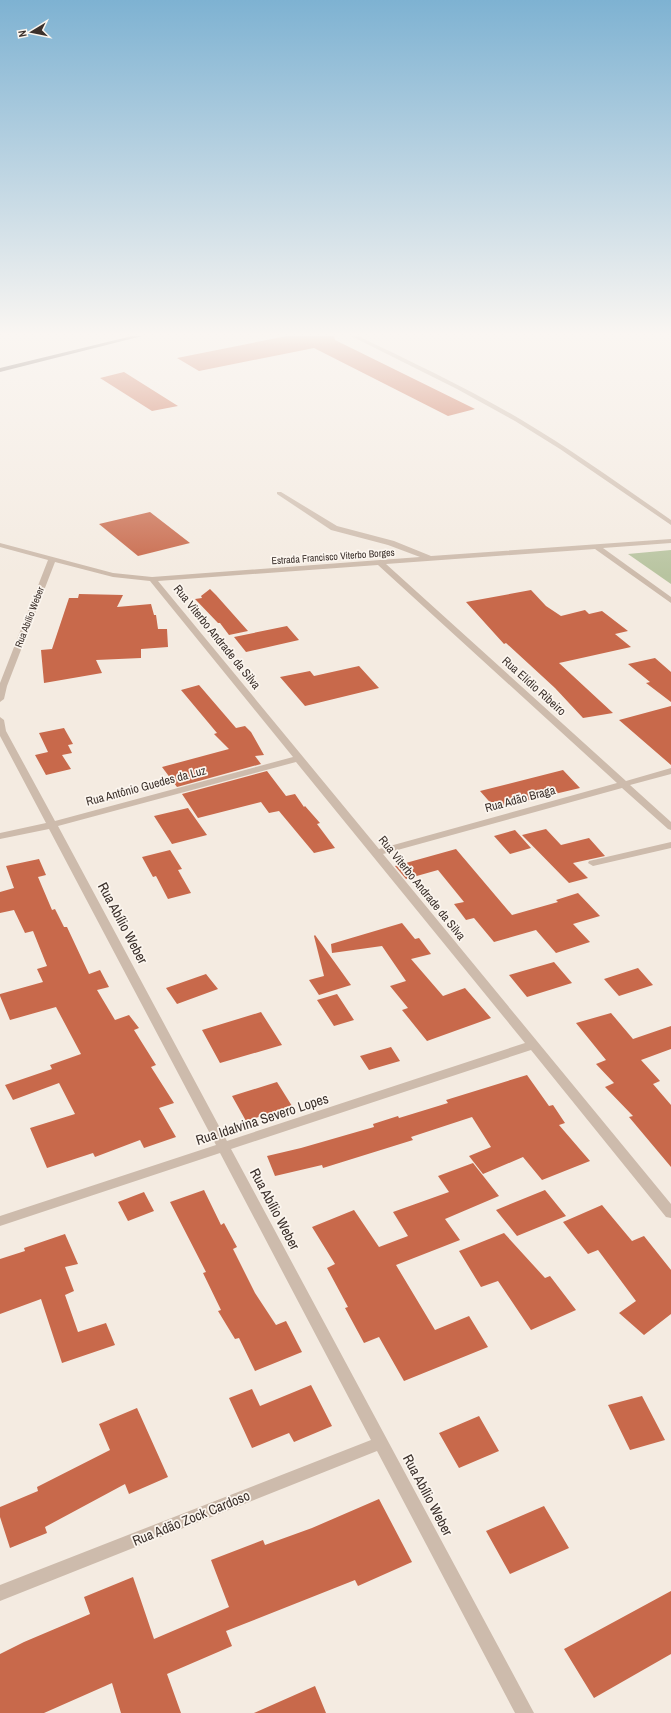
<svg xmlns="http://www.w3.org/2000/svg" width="671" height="1713" font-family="'Archivo Narrow',sans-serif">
<rect width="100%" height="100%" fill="#f4ebe1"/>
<path fill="#b8c4a0" d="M 671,550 L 671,584 L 628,554 Z"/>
<path fill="#c8694b" d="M 287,336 L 334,336 L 335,340 L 475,409 L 448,416 L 314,348 L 199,371 L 177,358 Z
M 124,372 L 178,406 L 152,411 L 100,378 Z
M 150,512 L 190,543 L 138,556 L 99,524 Z
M 210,589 L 216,595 L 248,631 L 229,635 L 220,623 L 218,623 L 195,599 L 202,598 L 201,596 Z
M 531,590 L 546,606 L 561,616 L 585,610 L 589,614 L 602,611 L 628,631 L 615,634 L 631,647 L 559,663 L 613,713 L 583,718 L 555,688 L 506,643 L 504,644 L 466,602 Z
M 79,594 L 123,595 L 117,607 L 151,604 L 154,615 L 156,615 L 158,629 L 167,629 L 168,647 L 141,649 L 141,658 L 96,660 L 102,673 L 44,683 L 41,650 L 52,649 L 69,598 L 78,598 Z
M 287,626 L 299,640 L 246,652 L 234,637 Z
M 655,658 L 671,672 L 671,702 L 646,683 L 650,682 L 628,664 Z
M 359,666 L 379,688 L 305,706 L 280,677 L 310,671 L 314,676 Z
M 199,685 L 236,728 L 245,726 L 251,732 L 264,755 L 255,756 L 261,764 L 177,787 L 162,767 L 229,749 L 214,734 L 217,733 L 181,690 Z
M 671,706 L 671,765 L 619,720 Z
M 64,728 L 73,744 L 68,745 L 72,753 L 62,755 L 71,769 L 46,775 L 35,755 L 48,752 L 39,733 Z
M 563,770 L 580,788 L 495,808 L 480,791 Z
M 267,771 L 286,796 L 295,794 L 304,807 L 305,806 L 320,823 L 317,824 L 335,848 L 314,853 L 279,811 L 269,813 L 261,802 L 198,818 L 182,794 Z
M 188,808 L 207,835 L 172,844 L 154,816 Z
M 546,829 L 561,845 L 589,838 L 605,856 L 573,863 L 588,878 L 569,883 L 522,835 Z
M 515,830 L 531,848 L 510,854 L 494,836 Z
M 456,849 L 512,915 L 558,902 L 556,900 L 578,893 L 600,916 L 573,924 L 590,942 L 556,953 L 536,930 L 494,942 L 474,918 L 466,920 L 454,904 L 464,902 L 438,870 L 406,879 L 395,866 Z
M 170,850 L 182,869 L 178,870 L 191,893 L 168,899 L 156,876 L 153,877 L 142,857 Z
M 39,859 L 46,875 L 38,877 L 52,910 L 55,909 L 64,927 L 67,927 L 89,974 L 100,970 L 109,987 L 97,990 L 115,1020 L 129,1015 L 139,1028 L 134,1030 L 156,1065 L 151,1067 L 174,1103 L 159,1108 L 176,1137 L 144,1148 L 140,1140 L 95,1157 L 93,1153 L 47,1168 L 30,1128 L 75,1114 L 59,1083 L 13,1100 L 5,1085 L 52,1069 L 50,1065 L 81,1054 L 56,1007 L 10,1020 L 0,996 L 0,994 L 43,982 L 37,969 L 47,966 L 33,931 L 25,933 L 14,910 L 0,913 L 0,892 L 14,888 L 6,866 Z
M 402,923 L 415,939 L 419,938 L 431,954 L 411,959 L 443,996 L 465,988 L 491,1018 L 427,1041 L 402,1010 L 408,1008 L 390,986 L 406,981 L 382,946 L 332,953 L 331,944 Z
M 315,935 L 351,985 L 319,995 L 309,980 L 324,976 L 314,936 Z
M 554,962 L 572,983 L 527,997 L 509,975 Z
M 638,968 L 653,985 L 619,996 L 604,979 Z
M 206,974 L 218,989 L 177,1004 L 166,988 Z
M 337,994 L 354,1020 L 334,1026 L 317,1000 Z
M 261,1012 L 282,1045 L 220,1063 L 202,1030 Z
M 611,1013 L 633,1039 L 671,1026 L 671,1049 L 641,1060 L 660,1081 L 653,1084 L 671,1105 L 671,1167 L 629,1117 L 633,1116 L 605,1087 L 614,1083 L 596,1064 L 606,1060 L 576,1023 Z
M 391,1047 L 400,1061 L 369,1070 L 360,1056 Z
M 527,1075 L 549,1106 L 553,1105 L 565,1123 L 559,1125 L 590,1161 L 542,1180 L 523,1157 L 483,1174 L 469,1156 L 491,1147 L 472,1117 L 411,1137 L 413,1140 L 323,1168 L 322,1165 L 275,1176 L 267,1156 L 301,1148 L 374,1127 L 373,1124 L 398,1116 L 399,1118 L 448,1103 L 446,1100 Z
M 277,1082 L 292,1106 L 246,1121 L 232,1096 Z
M 473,1163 L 499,1196 L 445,1219 L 460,1240 L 396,1265 L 435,1330 L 469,1316 L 488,1347 L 404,1381 L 379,1337 L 364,1343 L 345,1308 L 348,1307 L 327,1268 L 335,1264 L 312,1227 L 354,1210 L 379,1247 L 408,1236 L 393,1212 L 449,1192 L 438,1176 Z
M 204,1190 L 221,1225 L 224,1223 L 237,1247 L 233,1249 L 255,1293 L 276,1325 L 286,1321 L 302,1352 L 255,1371 L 239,1338 L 235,1339 L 218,1311 L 221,1310 L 203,1273 L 206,1272 L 170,1202 Z
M 545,1190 L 566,1216 L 517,1236 L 496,1210 Z
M 144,1192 L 154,1211 L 128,1221 L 118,1202 Z
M 602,1205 L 632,1241 L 644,1236 L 671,1270 L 671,1314 L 644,1335 L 619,1313 L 636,1301 L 598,1250 L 588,1254 L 563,1222 Z
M 504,1233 L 545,1278 L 550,1276 L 576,1310 L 531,1330 L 498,1281 L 481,1287 L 459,1251 Z
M 65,1234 L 78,1264 L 65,1267 L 74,1291 L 65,1295 L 78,1332 L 106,1323 L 115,1345 L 62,1363 L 41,1299 L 0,1314 L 0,1259 L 25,1251 L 24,1248 Z
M 311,1385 L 332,1426 L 294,1442 L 289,1433 L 252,1448 L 229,1398 L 252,1389 L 260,1406 Z
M 642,1396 L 665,1440 L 630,1450 L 608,1405 Z
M 137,1408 L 168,1477 L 129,1494 L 125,1484 L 45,1527 L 47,1533 L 10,1548 L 0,1517 L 0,1507 L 38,1491 L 37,1487 L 110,1450 L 99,1424 Z
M 479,1416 L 499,1451 L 459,1468 L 439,1433 Z
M 379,1499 L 412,1562 L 358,1586 L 355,1580 L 226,1631 L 232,1646 L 167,1674 L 181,1713 L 121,1713 L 112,1683 L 44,1713 L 0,1713 L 0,1654 L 24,1642 L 90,1614 L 84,1597 L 133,1577 L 154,1639 L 229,1607 L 211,1560 L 263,1540 L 265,1545 L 312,1528 Z
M 544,1506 L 569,1548 L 510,1574 L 486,1531 Z
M 671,1591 L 671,1654 L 594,1698 L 564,1649 Z
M 315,1686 L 326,1713 L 254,1713 Z"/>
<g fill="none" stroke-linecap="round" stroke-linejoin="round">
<path fill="#cdbbac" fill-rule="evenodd" d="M 351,336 L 358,336 C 412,362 467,388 520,419 C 572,450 621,485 671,520 L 671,525 L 560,449 L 515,421 L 457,389 Z
M 277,492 L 281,492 L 337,526 L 394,541 L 431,556 L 671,539 L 671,543 L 603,548 L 671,597 L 671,603 L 595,549 L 386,564 L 626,781 L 671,768 L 671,774 L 630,785 L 671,822 L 671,830 L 668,829 L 622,788 L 383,854 L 671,1204 L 671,1218 L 666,1217 L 531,1050 L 231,1149 L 534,1713 L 515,1713 L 377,1451 L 0,1601 L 0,1585 L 371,1440 L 220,1153 L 0,1226 L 0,1216 L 216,1145 L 49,829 L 0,839 L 0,833 L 46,823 L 0,736 L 0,717 L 4,720 L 6,731 L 55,821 L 293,757 L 150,581 L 113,577 L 55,562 L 7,686 L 4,699 L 0,702 L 0,683 L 48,560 L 0,547 L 0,543 L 113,573 L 152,577 L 420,557 L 388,545 L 331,530 L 277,494 ZM 378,565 L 617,783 L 379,849 L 158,581 ZM 296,762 L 525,1043 L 227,1141 L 58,826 Z
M 671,842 L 671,848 L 593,866 L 588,863 L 589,861 Z"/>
<path fill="#5c4a42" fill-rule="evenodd" d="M 132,336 L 142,336 L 0,372 L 0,368 Z"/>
</g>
<linearGradient id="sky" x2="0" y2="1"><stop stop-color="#7eb2d2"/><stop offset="0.58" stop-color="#faf6f2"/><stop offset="1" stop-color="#faf6f2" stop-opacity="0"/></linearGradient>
<rect width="671" height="576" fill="url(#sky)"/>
<g text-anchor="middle" stroke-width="3.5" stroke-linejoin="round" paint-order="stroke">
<g font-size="10" fill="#3b302b" stroke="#fbf5ee">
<text transform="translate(333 556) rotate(-4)" y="4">Estrada Francisco Viterbo Borges</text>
<text transform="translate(29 617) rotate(-69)" y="4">Rua Abílio Weber</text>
</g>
<g font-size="12" fill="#3b302b" stroke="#fbf5ee">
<text transform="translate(217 637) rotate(51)" y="4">Rua Viterbo Andrade da Silva</text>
<text transform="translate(534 686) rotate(42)" y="4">Rua Elídio Ribeiro</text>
<text transform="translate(146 786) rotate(-15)" y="4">Rua Antônio Guedes da Luz</text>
<text transform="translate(520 799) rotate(-15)" y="4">Rua Adão Braga</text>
<text transform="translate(422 888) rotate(51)" y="4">Rua Viterbo Andrade da Silva</text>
</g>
<g font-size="14" fill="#3b302b" stroke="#fbf5ee">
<text transform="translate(123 923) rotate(62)" y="5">Rua Abílio Weber</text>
<text transform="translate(262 1119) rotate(-18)" y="5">Rua Idalvina Severo Lopes</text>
<text transform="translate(275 1209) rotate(62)" y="5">Rua Abílio Weber</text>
<text transform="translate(428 1495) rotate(62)" y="5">Rua Abílio Weber</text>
<text transform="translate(191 1518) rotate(-22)" y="5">Rua Adão Zock Cardoso</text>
</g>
</g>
<g transform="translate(32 32) rotate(260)" stroke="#fbf5ee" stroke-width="3" paint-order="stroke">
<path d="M0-3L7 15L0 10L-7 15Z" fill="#3b302b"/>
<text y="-6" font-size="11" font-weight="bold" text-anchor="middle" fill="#3b302b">N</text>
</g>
</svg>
